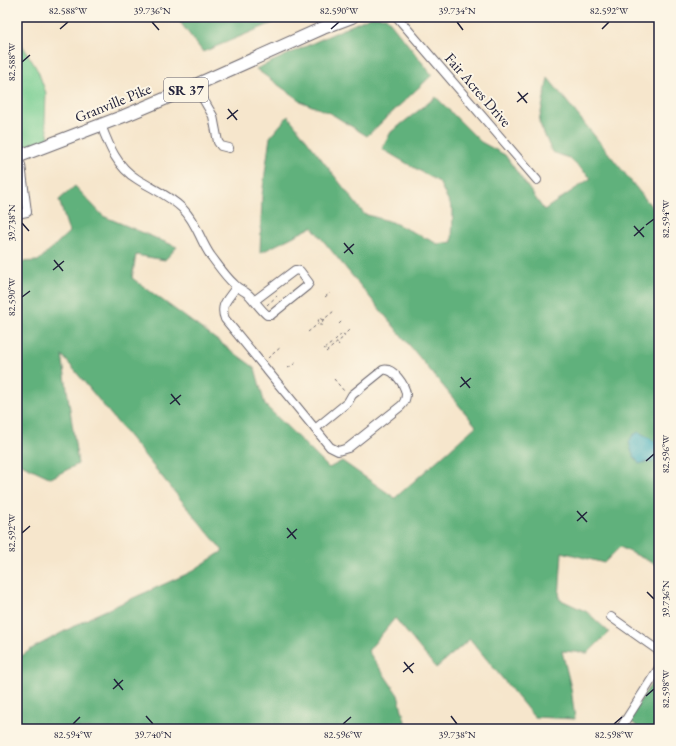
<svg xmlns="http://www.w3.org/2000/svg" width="676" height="746" font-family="'EB Garamond',serif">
<rect width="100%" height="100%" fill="#fcf5e5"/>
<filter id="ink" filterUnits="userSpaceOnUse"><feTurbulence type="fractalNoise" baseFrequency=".025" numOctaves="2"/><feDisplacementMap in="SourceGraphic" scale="8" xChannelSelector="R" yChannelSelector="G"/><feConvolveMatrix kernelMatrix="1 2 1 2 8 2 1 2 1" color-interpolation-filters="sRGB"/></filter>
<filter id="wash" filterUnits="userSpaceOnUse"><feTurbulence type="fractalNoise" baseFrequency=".012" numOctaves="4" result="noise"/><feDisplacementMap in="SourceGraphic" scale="16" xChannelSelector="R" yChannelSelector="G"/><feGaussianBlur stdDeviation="0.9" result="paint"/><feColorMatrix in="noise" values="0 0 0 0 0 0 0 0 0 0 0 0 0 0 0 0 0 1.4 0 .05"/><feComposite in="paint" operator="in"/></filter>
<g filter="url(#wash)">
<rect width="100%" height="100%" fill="#f6e6cc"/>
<path fill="#77ce92" stroke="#4c7866" d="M 17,24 L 21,26 L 21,43 L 38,71 L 46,93 L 45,122 L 49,138 L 21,148 L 17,144 Z"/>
<path fill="#61b17c" stroke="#426a5c" d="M 176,17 L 287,17 L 203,52 Z
M 370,17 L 386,17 L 432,75 L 367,136 L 330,113 L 302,102 L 256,69 Z
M 548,78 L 659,216 L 659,566 L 620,547 L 604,563 L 562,552 L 559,599 L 587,612 L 609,632 L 588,653 L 562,651 L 571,688 L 575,719 L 534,717 L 470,639 L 436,668 L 395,618 L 368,651 L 398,695 L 407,729 L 17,729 L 17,659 L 33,648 L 93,616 L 189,573 L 223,551 L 62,355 L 78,464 L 51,478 L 17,462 L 17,310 L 19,309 L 17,307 L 17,262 L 38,261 L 69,232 L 59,200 L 75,186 L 103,216 L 177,247 L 165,260 L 136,255 L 132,278 L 255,368 L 265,405 L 329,468 L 342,461 L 395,498 L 476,426 L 312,227 L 260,253 L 262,195 L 270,137 L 288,116 L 364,214 L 392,222 L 438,244 L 452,242 L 453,210 L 439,182 L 382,149 L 391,132 L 436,97 L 481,142 L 505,155 L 544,210 L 591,178 L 569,158 L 552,152 L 539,122 Z
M 659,672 L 659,729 L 640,729 L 628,719 Z"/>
<path fill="#3fadbc" stroke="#30687c" d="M 639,432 L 653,440 L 659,447 L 657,458 L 652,463 L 647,462 L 639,464 L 632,453 L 629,442 L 633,435 Z"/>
</g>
<g filter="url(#ink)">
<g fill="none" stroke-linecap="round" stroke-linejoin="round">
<defs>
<path id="minor" d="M 397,17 L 537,180
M 195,85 L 213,116 L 218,142 L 221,146 L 229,148
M 101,125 C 109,146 117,167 137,179 C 153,189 170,196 183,209 C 197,223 200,241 211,256 C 218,265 225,276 234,284 C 238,289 244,290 249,295 C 255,301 260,309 267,315 L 271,315 L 307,286 L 309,283 L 300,271 L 295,270 L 254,301
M 17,158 L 21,165 L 27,212 L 17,214
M 236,287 C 229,299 219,304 225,319 L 330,447 L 338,451 L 348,448 L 401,406 C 404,403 406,399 406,394 C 405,385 393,367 383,370 L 352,395 L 348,402 L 315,429
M 611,617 L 659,651
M 620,729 L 659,668"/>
<path id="highway" d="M 17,157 L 124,116 L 162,100 L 323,28 L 352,17"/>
</defs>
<use href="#minor" stroke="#6c676e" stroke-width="10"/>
<use href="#highway" stroke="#6c676e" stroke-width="14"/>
<path stroke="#6c676e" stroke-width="1" stroke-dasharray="3 3" stroke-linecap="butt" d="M 17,221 L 19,233
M 325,297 L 330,293
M 267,305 L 277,296
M 323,320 L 319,318 L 318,322 L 319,325 L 322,325 L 323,320 L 334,311
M 339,324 L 342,321
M 308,332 L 318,324
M 339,345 L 335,340 L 343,333 L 344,335
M 324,349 L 332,343 L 333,345
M 326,352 L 345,336 L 344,335 L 349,330
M 268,358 L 281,347
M 288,368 L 297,362
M 334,379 L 344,391"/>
<use href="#minor" stroke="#fff" stroke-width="8"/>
<use href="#highway" stroke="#fff" stroke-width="12"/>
</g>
</g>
<path fill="none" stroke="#22223b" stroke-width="1.5" d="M 152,22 L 159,30M 457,22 L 463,30M 60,29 L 68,22M 331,29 L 339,22M 602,29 L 609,22M 22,62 L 30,55M 518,92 L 527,103M 517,102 L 528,93M 228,109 L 237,120M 227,119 L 238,110M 22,223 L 29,231M 646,225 L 654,219M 634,226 L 644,237M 634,236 L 644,227M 344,243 L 353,254M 344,253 L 354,244M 54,260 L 63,271M 53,270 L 64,261M 22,297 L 30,291M 461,377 L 470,388M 460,387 L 471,378M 171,394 L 180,405M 170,404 L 181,395M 646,461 L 654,454M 577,511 L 587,522M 577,521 L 587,512M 287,528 L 296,539M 22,533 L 30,526M 287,538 L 297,529M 647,592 L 654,599M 404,662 L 413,673M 403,672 L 414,663M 114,679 L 123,690M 113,689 L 123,680M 646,696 L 654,689M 146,716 L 153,724M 451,716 L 457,724M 73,724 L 80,717M 343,724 L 351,717M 614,724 L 622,717"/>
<g text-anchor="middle" stroke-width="4" stroke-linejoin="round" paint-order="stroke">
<rect fill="#fcf5e5" stroke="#63616e" stroke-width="1" x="164" y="78" width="44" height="24" rx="3"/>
<g font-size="14" font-weight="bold" fill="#22223b">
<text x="186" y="95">SR 37</text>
</g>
<g font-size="15" fill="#22223b" stroke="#fcf5e5">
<text transform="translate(478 90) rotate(49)" y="5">Fair Acres Drive</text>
<text transform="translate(113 103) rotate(-22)" y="5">Granville Pike</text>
</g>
</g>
<rect width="676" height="746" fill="none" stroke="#fcf5e5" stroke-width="44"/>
<rect x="22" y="22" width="632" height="702" fill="none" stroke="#22223b" stroke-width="1.5"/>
<g font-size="10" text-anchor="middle" fill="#22223b">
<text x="68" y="14">82.588°W</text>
<text x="152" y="14">39.736°N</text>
<text x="339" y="14">82.590°W</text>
<text x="457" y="14">39.734°N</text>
<text x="609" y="14">82.592°W</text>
<text transform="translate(11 62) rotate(-90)" y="4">82.588°W</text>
<text transform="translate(665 219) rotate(-90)" y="4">82.594°W</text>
<text transform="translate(11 223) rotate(-90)" y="4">39.738°N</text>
<text transform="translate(11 297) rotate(-90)" y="4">82.590°W</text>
<text transform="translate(665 454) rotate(-90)" y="4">82.596°W</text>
<text transform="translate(11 533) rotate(-90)" y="4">82.592°W</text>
<text transform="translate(665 599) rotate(-90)" y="4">39.736°N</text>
<text transform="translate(665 689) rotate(-90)" y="4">82.598°W</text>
<text x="73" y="738">82.594°W</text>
<text x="153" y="738">39.740°N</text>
<text x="343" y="738">82.596°W</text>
<text x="457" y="738">39.738°N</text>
<text x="614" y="738">82.598°W</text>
</g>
</svg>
